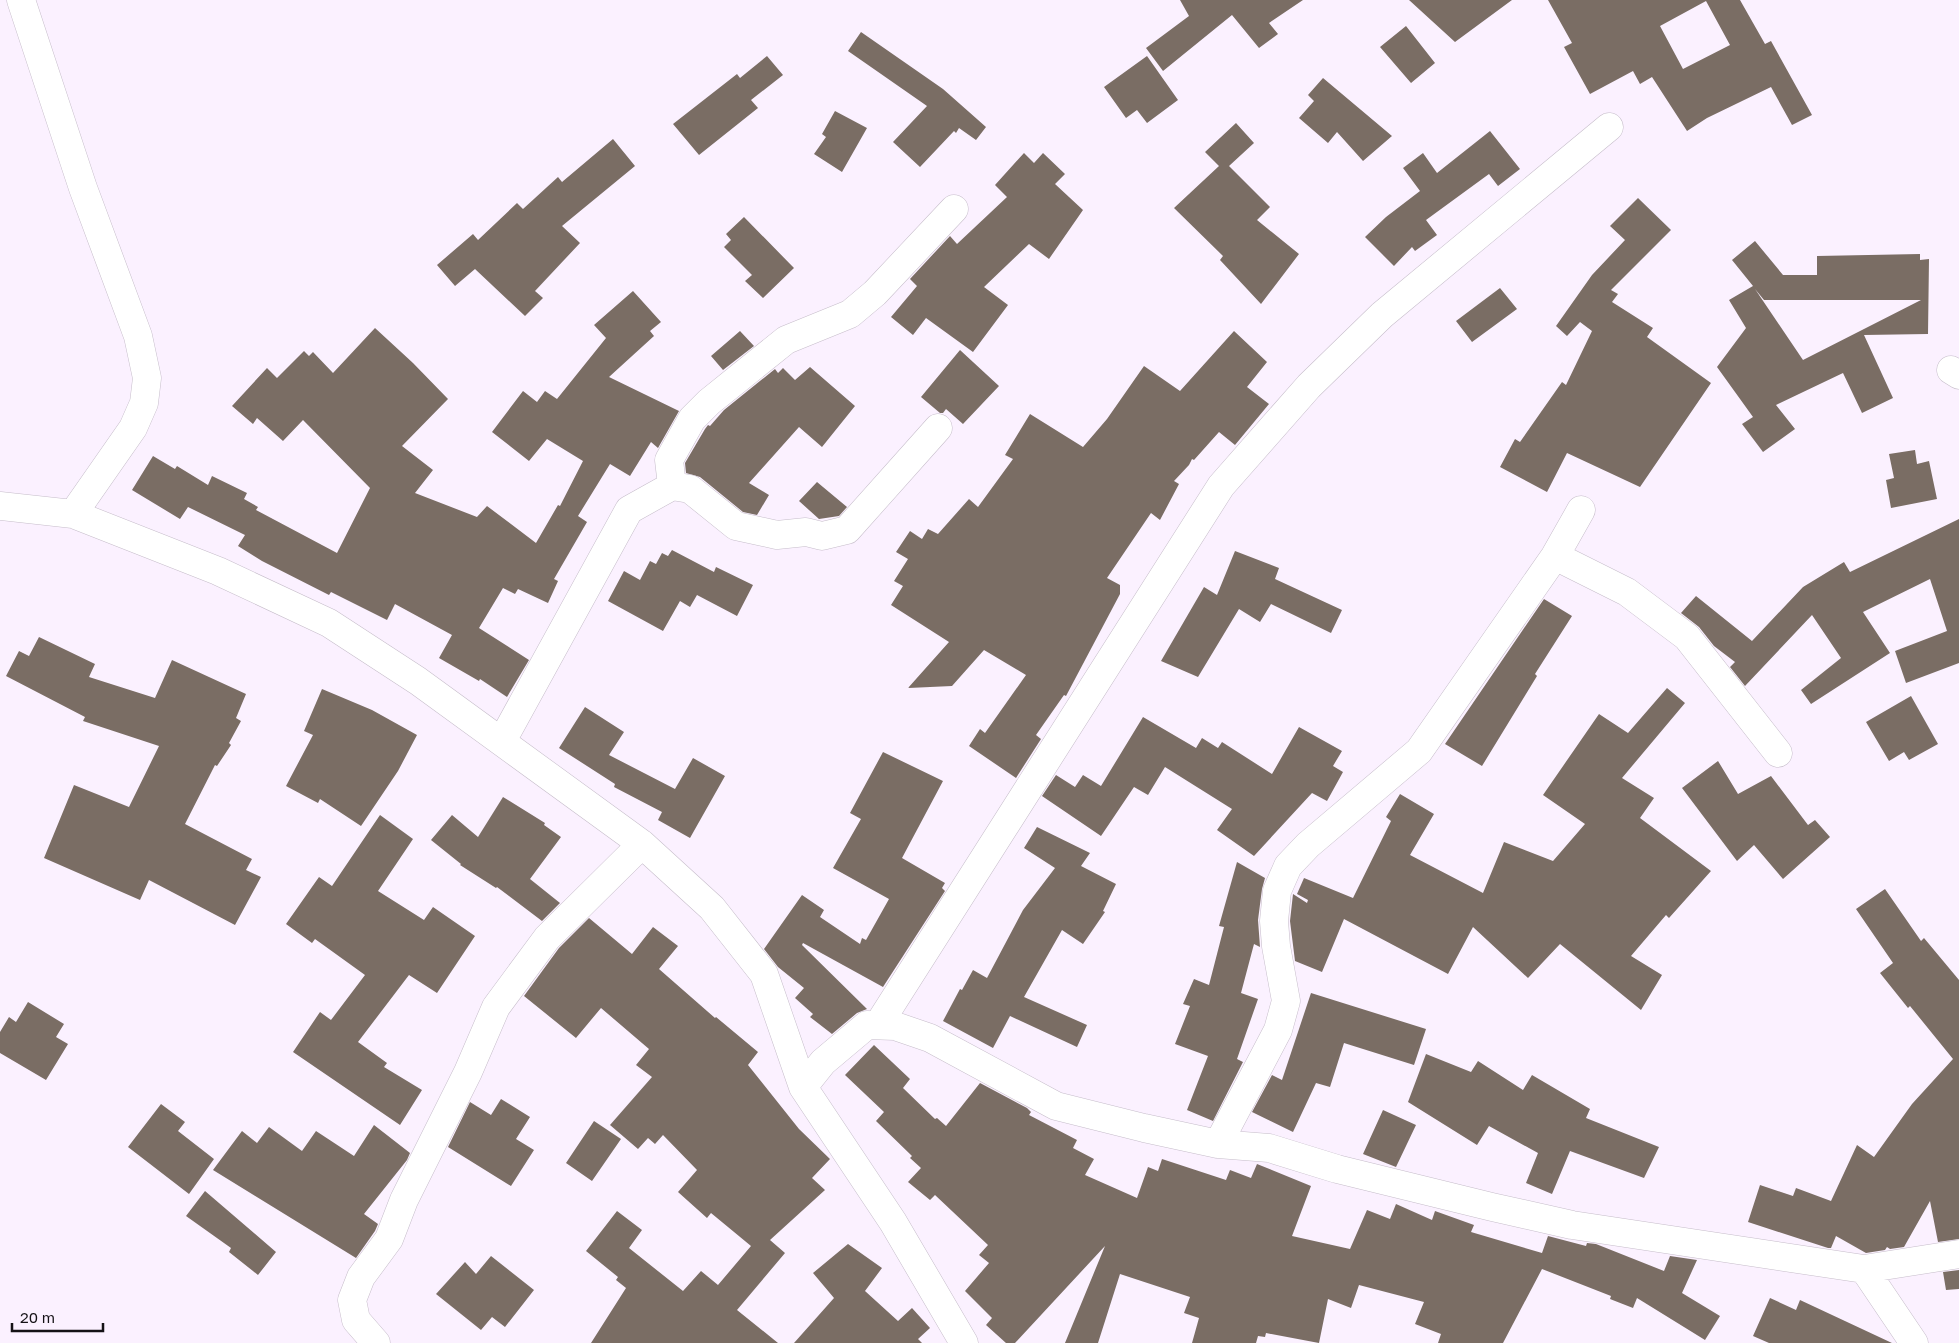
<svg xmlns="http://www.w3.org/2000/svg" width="1959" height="1343" font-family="'Golos Text',sans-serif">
<rect width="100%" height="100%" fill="#fbf1ff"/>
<path fill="#7a6d64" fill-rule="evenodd" d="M 1180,0 L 1303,0 L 1269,23 L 1278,34 L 1259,48 L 1232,15 L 1163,71 L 1146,48 L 1189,16 Z
M 1409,0 L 1512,0 L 1455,42 Z
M 1548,0 L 1740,0 L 1765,44 L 1771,41 L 1812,115 L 1792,125 L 1771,87 L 1707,118 L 1687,131 L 1652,77 L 1640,84 L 1633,71 L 1590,94 L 1564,47 L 1572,43 ZM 1706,1 L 1730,45 L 1683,69 L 1660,26 Z
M 1406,26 L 1435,63 L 1411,83 L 1380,47 Z
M 861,32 L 943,89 L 986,127 L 976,140 L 959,128 L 956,133 L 954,131 L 920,167 L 893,142 L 927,106 L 848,51 Z
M 767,56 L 783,75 L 751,100 L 758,108 L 699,155 L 673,124 L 737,74 L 740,78 Z
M 1147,56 L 1178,100 L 1147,123 L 1137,110 L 1126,118 L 1104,87 Z
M 1323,78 L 1392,136 L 1363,161 L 1337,132 L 1328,143 L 1299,118 L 1314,101 L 1308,95 Z
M 835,111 L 867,128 L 842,172 L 814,154 L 826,137 L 822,134 Z
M 1236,123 L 1254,143 L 1229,166 L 1270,207 L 1257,220 L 1299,254 L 1261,304 L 1220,260 L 1223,256 L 1174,208 L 1219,166 L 1205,152 Z
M 1490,131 L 1520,169 L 1498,186 L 1489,174 L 1426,220 L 1437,235 L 1415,251 L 1412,247 L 1394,266 L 1365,237 L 1386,217 L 1420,191 L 1403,168 L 1423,153 L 1437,173 Z
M 613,139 L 635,166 L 562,226 L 580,243 L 535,291 L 543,298 L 525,316 L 475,269 L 455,286 L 437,265 L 473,234 L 478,240 L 517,203 L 523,209 L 558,177 L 562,182 Z
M 1024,153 L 1034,163 L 1043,153 L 1065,174 L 1055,184 L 1083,210 L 1049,259 L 1029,244 L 984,287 L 1008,305 L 973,352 L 926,318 L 913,335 L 891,317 L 917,286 L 910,279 L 950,236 L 957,244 L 1007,197 L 995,185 Z
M 1638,198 L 1671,230 L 1611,290 L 1618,294 L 1612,302 L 1653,328 L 1647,337 L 1711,383 L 1640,487 L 1567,453 L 1547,492 L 1500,467 L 1515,439 L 1520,442 L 1562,382 L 1566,385 L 1592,331 L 1580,322 L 1567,336 L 1556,326 L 1592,275 L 1625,240 L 1610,226 Z
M 744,217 L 794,268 L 763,298 L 745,281 L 752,275 L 724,247 L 731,240 L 726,234 Z
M 1755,241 L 1783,275 L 1817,275 L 1817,256 L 1920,254 L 1920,260 L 1929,259 L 1928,334 L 1864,335 L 1893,398 L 1862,413 L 1843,373 L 1776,405 L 1795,429 L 1763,452 L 1742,424 L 1753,417 L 1717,367 L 1746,328 L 1729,300 L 1753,286 L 1732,260 ZM 1755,289 L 1764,300 L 1921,300 L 1803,360 Z
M 1500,288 L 1517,309 L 1472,342 L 1456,321 Z
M 633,291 L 661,322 L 650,331 L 654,336 L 609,377 L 679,411 L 658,448 L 651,442 L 630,476 L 610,464 L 578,516 L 587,522 L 554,579 L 558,581 L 548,603 L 518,589 L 515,594 L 503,588 L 479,628 L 529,660 L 507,697 L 480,679 L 479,681 L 439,658 L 452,635 L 395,604 L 387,620 L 331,592 L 329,595 L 262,561 L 238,546 L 245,535 L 188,507 L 180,519 L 132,490 L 153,456 L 175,469 L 177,466 L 208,485 L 212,476 L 247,493 L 244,499 L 258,507 L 256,510 L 337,553 L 370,488 L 303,420 L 283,441 L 257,418 L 253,424 L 232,406 L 267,368 L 277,378 L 304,351 L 309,356 L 313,352 L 333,373 L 375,328 L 413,363 L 448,399 L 402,446 L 433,470 L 415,493 L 477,517 L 487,506 L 536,543 L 558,505 L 560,506 L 583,461 L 547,439 L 529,461 L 492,432 L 523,391 L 537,402 L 545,391 L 557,399 L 606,338 L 594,325 Z
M 740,331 L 754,346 L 723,370 L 711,356 Z
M 1234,331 L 1267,362 L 1247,387 L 1269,404 L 1235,445 L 1219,432 L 1194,460 L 1192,459 L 1189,465 L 1174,481 L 1179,484 L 1160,520 L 1151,513 L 1107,578 L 1120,585 L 1120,594 L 1066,696 L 1064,695 L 1036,735 L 1041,739 L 1016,778 L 969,746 L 980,729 L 985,733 L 1026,675 L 984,650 L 952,686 L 908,688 L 949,642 L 891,605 L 903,586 L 894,581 L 908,559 L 896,552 L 910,531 L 922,539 L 928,529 L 938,534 L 969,499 L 978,507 L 1013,459 L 1005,455 L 1030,414 L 1083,447 L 1107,419 L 1144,366 L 1180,391 Z
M 960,350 L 999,386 L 963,424 L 946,409 L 943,413 L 940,413 L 921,397 Z
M 810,367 L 855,406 L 822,447 L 799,427 L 749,483 L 769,495 L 757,515 L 743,512 L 700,477 L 686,473 L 685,463 L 705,429 L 708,425 L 710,426 L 724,410 L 775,369 L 778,373 L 783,368 L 795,380 Z
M 1915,450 L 1917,464 L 1929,461 L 1937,499 L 1891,508 L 1886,480 L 1894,478 L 1889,454 Z
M 817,482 L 847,507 L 839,516 L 819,519 L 799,501 Z
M 1959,519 L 1959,663 L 1906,683 L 1895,651 L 1947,631 L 1930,579 L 1863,612 L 1890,653 L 1811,704 L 1801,690 L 1841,658 L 1812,615 L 1745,686 L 1730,667 L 1735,662 L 1714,646 L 1699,627 L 1681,613 L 1696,596 L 1752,641 L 1803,587 L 1844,562 L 1850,572 Z
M 672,550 L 714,572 L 716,567 L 753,585 L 737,616 L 697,595 L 690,607 L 680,601 L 663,631 L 608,601 L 624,571 L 640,580 L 650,561 L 656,564 L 662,553 L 668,556 Z
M 1235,551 L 1279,568 L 1275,579 L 1342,610 L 1331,633 L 1271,604 L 1260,622 L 1239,609 L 1198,677 L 1161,661 L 1204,587 L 1217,595 Z
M 1544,599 L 1572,616 L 1535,674 L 1537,676 L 1482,766 L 1445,744 Z
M 39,637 L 95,664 L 89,677 L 155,698 L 172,660 L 246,694 L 236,718 L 241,721 L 229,743 L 231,745 L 217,766 L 215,765 L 185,824 L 252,859 L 246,870 L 261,877 L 235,925 L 149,880 L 140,900 L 44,858 L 74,785 L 129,807 L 159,746 L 83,721 L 85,717 L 6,676 L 19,651 L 29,656 Z
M 1667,688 L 1685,703 L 1622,778 L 1654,798 L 1640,818 L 1711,871 L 1669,918 L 1666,915 L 1631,956 L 1662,975 L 1641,1010 L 1560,944 L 1528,978 L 1473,927 L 1448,974 L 1344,919 L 1322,972 L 1295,961 L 1290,921 L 1293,894 L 1307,903 L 1308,900 L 1297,894 L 1304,878 L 1353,898 L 1391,821 L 1386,817 L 1400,794 L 1434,814 L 1410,855 L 1483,893 L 1504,842 L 1553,861 L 1585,824 L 1543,795 L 1599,714 L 1628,733 Z
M 322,689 L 372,710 L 417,735 L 398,771 L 361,826 L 320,799 L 318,803 L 286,786 L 313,735 L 304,731 Z
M 1911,696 L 1938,744 L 1909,760 L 1904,752 L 1889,761 L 1866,722 Z
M 585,707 L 624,732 L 609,755 L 675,789 L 693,758 L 725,776 L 690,838 L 658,820 L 662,812 L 614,787 L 615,784 L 559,748 Z
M 1143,717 L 1196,748 L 1202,738 L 1218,748 L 1222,742 L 1272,774 L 1299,727 L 1342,751 L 1333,766 L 1343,772 L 1327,801 L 1312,793 L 1254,856 L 1217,830 L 1232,809 L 1165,767 L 1148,795 L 1134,787 L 1101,836 L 1042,796 L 1056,775 L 1075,787 L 1083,775 L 1101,786 Z
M 883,752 L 943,781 L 902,858 L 945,883 L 942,888 L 945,891 L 883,987 L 803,943 L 802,945 L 867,1009 L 857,1013 L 832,1034 L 810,1017 L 813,1014 L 795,998 L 804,988 L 778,967 L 764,949 L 802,895 L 824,910 L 820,917 L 860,944 L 862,938 L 866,940 L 889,899 L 833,868 L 861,819 L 850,813 Z
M 1718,761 L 1738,794 L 1771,776 L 1808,825 L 1815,820 L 1830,837 L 1783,879 L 1754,845 L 1737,861 L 1682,788 Z
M 503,797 L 545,823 L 544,825 L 561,837 L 530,879 L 560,903 L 542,921 L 497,887 L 496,888 L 460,865 L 461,864 L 431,840 L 452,815 L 478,837 Z
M 380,815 L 413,839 L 378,891 L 424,920 L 433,907 L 475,936 L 437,993 L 409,975 L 358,1042 L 387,1063 L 384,1067 L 422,1090 L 400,1125 L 293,1052 L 320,1012 L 331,1020 L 365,975 L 315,939 L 312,943 L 286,924 L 319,877 L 332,886 Z
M 1037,827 L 1090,853 L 1081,866 L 1116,884 L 1103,911 L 1105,912 L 1083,944 L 1062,930 L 1024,997 L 1087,1025 L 1077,1047 L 1010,1016 L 993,1048 L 943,1021 L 960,989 L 962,990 L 973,970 L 987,978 L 1023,910 L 1055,868 L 1024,848 Z
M 1237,862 L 1265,878 L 1262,889 L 1258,920 L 1260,947 L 1254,944 L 1241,993 L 1258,999 L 1237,1059 L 1243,1062 L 1213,1121 L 1187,1110 L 1208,1056 L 1175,1044 L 1190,1006 L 1183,1004 L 1194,979 L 1209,985 L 1224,927 L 1219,926 Z
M 1885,889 L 1921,941 L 1924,938 L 1959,980 L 1959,1239 L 1938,1242 L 1930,1201 L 1904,1247 L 1890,1249 L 1887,1247 L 1885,1250 L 1866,1253 L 1836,1236 L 1831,1248 L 1828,1248 L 1748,1222 L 1760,1185 L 1793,1196 L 1796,1188 L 1831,1201 L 1857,1145 L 1874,1157 L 1912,1104 L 1953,1059 L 1910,1006 L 1908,1008 L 1880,973 L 1893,963 L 1856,909 Z
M 589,918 L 632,954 L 653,927 L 678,946 L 659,969 L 715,1018 L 716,1017 L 758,1052 L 748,1065 L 799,1129 L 830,1159 L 812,1178 L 825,1190 L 770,1240 L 785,1253 L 737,1310 L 778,1343 L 591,1343 L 626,1288 L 616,1280 L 618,1277 L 586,1251 L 617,1211 L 642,1230 L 629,1248 L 683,1291 L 701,1271 L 718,1285 L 751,1246 L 711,1213 L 707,1218 L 678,1192 L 697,1170 L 663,1135 L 655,1144 L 648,1138 L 638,1149 L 610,1125 L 652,1077 L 636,1065 L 649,1049 L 601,1008 L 576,1038 L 524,996 L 559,948 Z
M 1311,993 L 1426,1029 L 1414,1065 L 1344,1043 L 1330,1087 L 1316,1083 L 1293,1132 L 1252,1112 L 1272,1075 L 1282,1080 Z
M 28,1002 L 64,1024 L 56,1037 L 68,1044 L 46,1080 L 0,1053 L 0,1032 L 9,1017 L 16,1022 Z
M 874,1045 L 910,1079 L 903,1088 L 935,1119 L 937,1118 L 946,1126 L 980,1083 L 1027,1108 L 1031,1112 L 1029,1115 L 1077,1140 L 1073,1148 L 1094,1159 L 1085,1175 L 1137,1198 L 1148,1167 L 1158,1171 L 1162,1159 L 1226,1180 L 1230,1170 L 1251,1178 L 1257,1164 L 1311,1186 L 1292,1236 L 1350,1249 L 1367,1210 L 1390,1219 L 1396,1204 L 1432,1220 L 1435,1211 L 1474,1225 L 1471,1232 L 1542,1253 L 1548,1236 L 1586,1246 L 1587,1243 L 1596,1244 L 1664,1271 L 1670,1256 L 1697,1260 L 1682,1293 L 1720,1316 L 1705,1340 L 1637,1298 L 1633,1308 L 1610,1299 L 1611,1296 L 1542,1269 L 1503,1343 L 1438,1343 L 1441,1334 L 1415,1324 L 1424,1302 L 1359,1285 L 1351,1308 L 1328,1299 L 1319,1343 L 1266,1333 L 1265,1337 L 1258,1336 L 1256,1343 L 1192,1343 L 1199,1318 L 1184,1313 L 1190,1297 L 1120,1274 L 1098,1343 L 1065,1343 L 1105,1246 L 1015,1343 L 1006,1343 L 986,1325 L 992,1318 L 965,1291 L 989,1263 L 979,1255 L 988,1245 L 935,1195 L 930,1200 L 908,1182 L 921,1168 L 910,1158 L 912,1156 L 876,1121 L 884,1112 L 845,1075 Z
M 1426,1054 L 1471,1072 L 1478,1061 L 1523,1090 L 1532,1075 L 1590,1109 L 1586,1118 L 1659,1147 L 1644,1178 L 1570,1151 L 1552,1194 L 1526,1183 L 1538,1153 L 1489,1126 L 1477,1145 L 1408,1102 Z
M 501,1099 L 530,1117 L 516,1139 L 534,1150 L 511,1186 L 448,1147 L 470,1102 L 491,1115 Z
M 161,1104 L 185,1122 L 178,1131 L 214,1159 L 189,1194 L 128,1147 Z
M 1383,1110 L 1416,1125 L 1396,1167 L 1363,1154 Z
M 594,1121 L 621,1139 L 592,1181 L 566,1163 Z
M 374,1125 L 410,1153 L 407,1160 L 364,1214 L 378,1224 L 375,1231 L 356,1258 L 213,1170 L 242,1131 L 257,1143 L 269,1127 L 302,1151 L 316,1131 L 354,1156 Z
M 205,1191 L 276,1252 L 258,1275 L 229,1252 L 231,1248 L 186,1216 Z
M 848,1244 L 882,1268 L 865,1291 L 898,1321 L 912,1308 L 930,1328 L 918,1339 L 922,1343 L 794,1343 L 834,1298 L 813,1273 Z
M 491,1256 L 534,1290 L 505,1327 L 492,1317 L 481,1330 L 436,1294 L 465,1262 L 476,1274 Z
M 1959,1270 L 1959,1289 L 1946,1290 L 1943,1272 Z
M 1770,1298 L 1796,1310 L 1800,1300 L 1892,1343 L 1769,1343 L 1753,1336 Z"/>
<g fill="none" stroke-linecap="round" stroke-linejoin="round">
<defs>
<path id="minor" d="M 21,0 L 83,188 L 138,336 L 147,378 L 144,403 L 133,428 L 73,514
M 1951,370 L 1959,375
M 672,486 L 669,460 L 692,419 L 709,402 L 786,340 L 850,314 L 875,293 L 954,209
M 0,506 L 73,514 L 218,571 L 329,623 L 418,681 L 642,844 L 712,908 L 764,974 L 803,1087 L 893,1222 L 964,1343
M 1555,556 L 1627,592 L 1687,637 L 1778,753
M 502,741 L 629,510 L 672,486 L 690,489 L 736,526 L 777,535 L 806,532 L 822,536 L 847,530 L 938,428
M 878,1025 L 1221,486 L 1309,386 L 1382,315 L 1609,127
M 803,1087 L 823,1062 L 867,1025 L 895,1026 L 930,1038 L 1056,1106 L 1144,1128 L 1218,1144 L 1269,1148 L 1337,1169 L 1492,1207 L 1572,1225 L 1864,1269 L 1959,1254
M 1218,1144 L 1278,1030 L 1286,1001 L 1276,946 L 1274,921 L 1277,891 L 1288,866 L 1308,845 L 1419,751 L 1555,556 L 1581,510
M 1864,1269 L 1914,1343
M 376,1343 L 356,1320 L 352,1300 L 361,1277 L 389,1239 L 404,1200 L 468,1072 L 496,1007 L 547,938 L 642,844"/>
</defs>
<use href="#minor" stroke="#c6bdca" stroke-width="29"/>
<use href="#minor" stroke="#fff" stroke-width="28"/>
</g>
<path d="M12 1323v8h91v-8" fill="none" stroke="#151216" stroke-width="2.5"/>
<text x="20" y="1323" font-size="15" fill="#151216" stroke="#fbf1ff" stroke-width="4" paint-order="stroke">20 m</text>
</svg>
